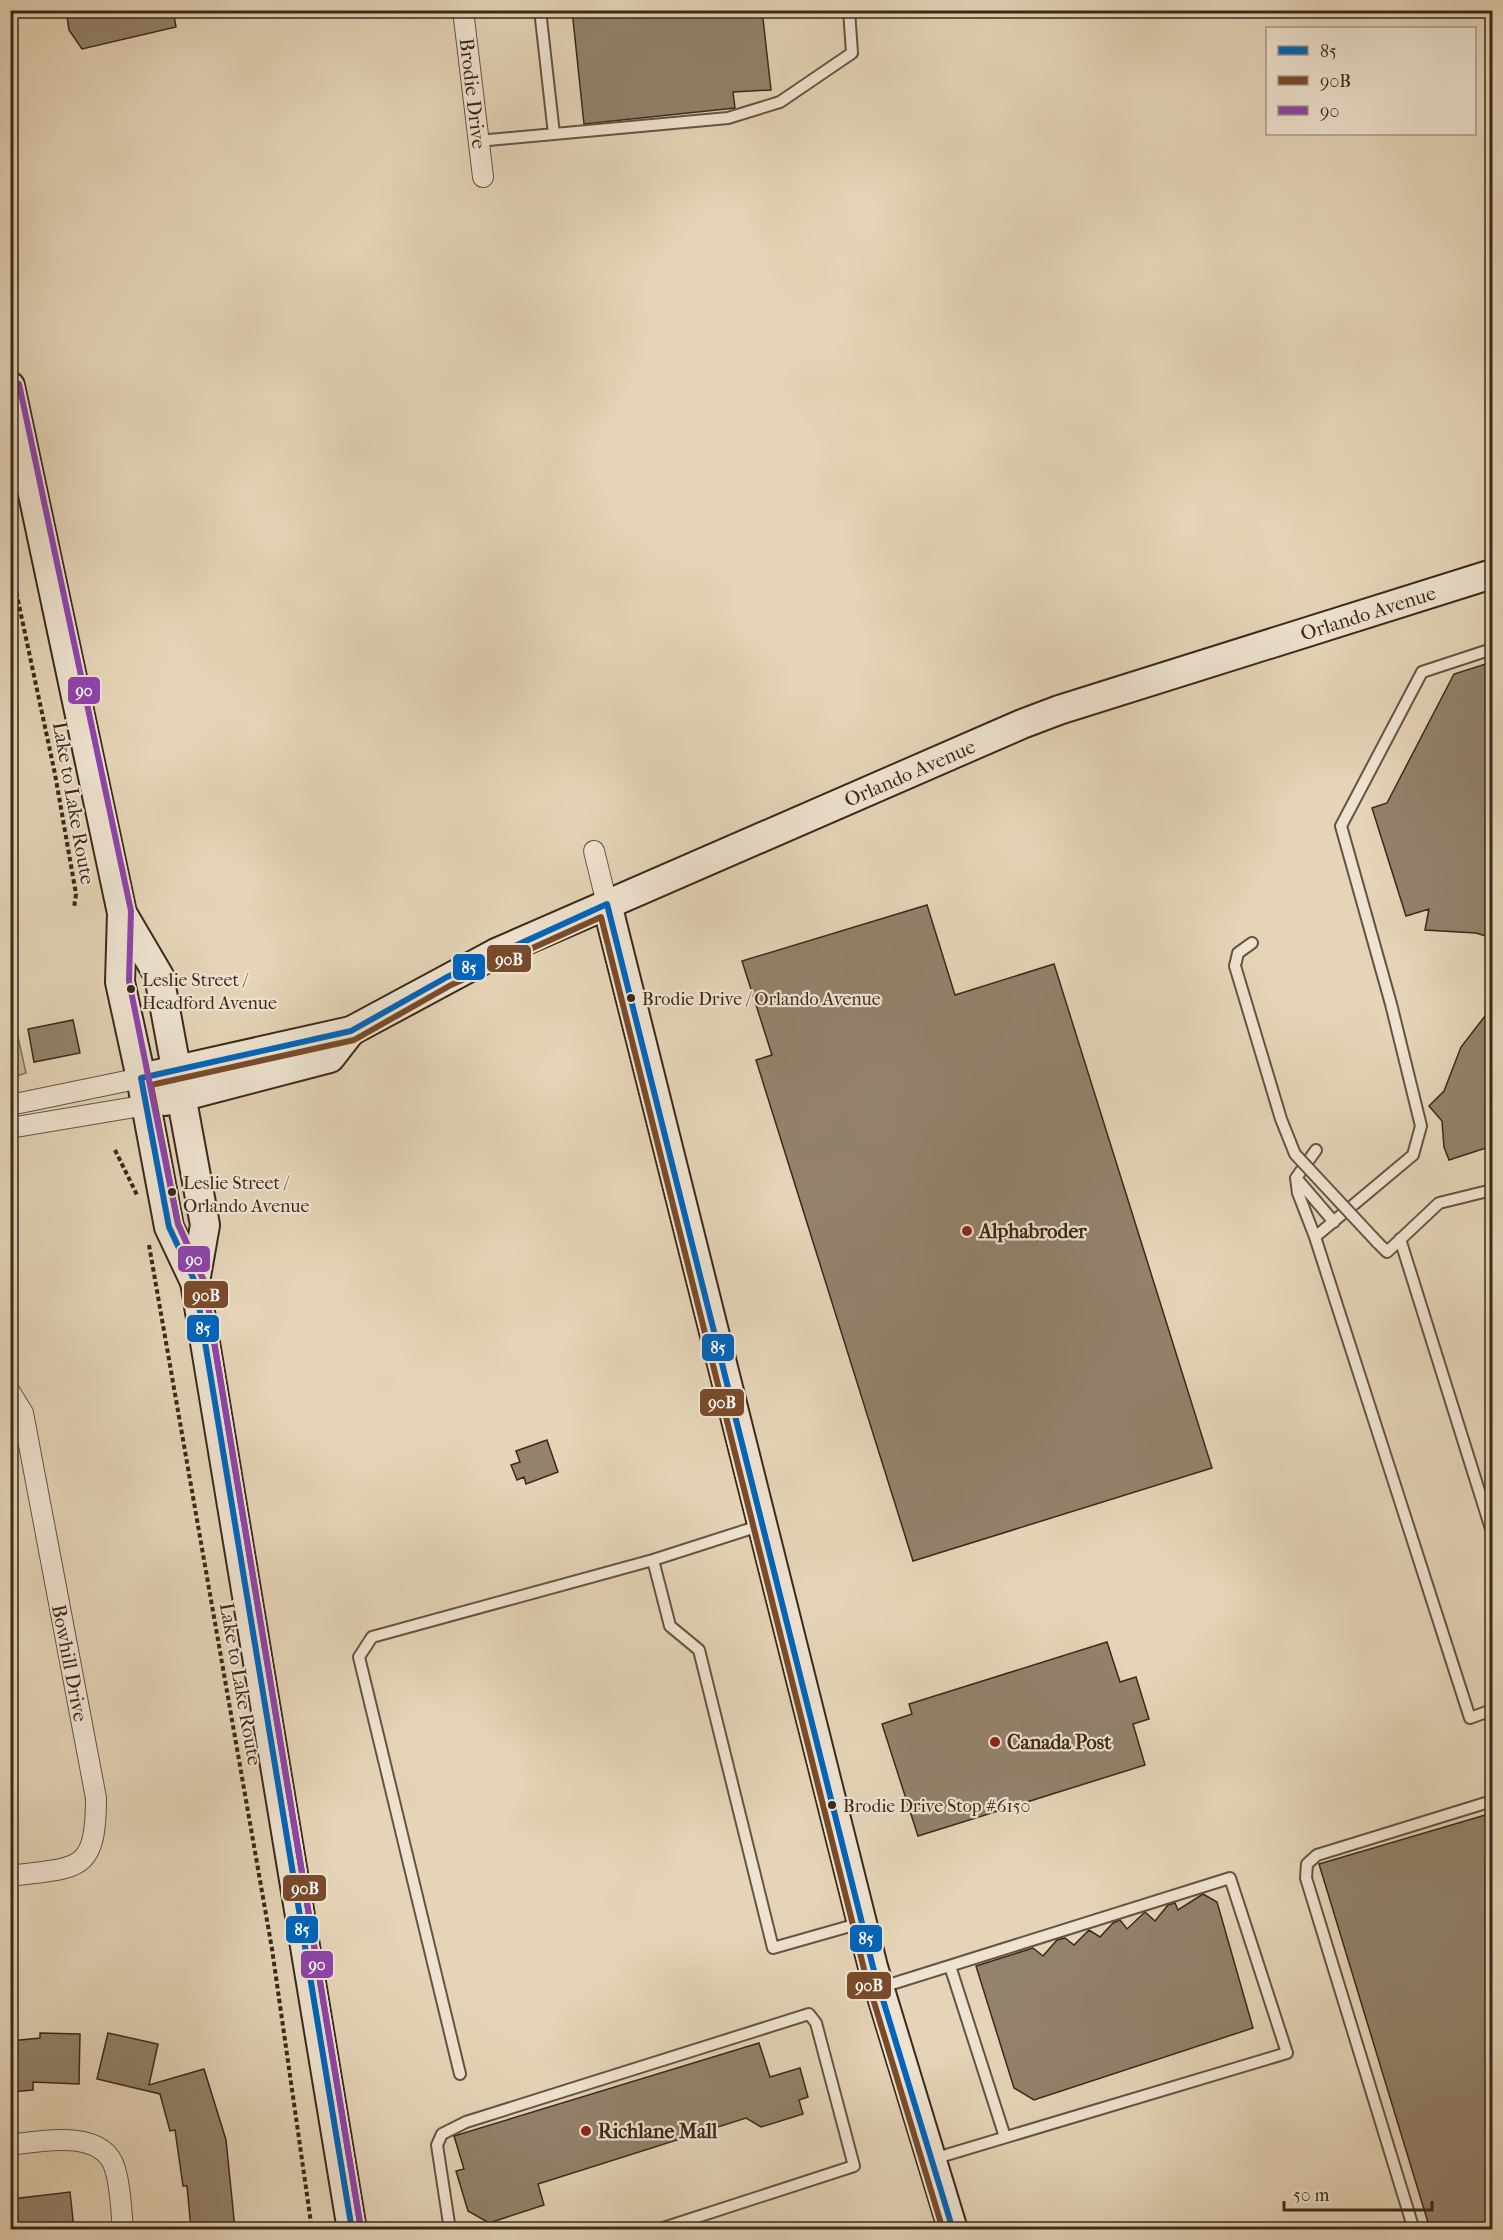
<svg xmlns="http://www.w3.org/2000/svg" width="1503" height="2240" font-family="'IM FELL French Canon',serif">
<rect width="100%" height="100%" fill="#e5d4b7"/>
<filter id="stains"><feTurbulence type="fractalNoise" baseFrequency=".00333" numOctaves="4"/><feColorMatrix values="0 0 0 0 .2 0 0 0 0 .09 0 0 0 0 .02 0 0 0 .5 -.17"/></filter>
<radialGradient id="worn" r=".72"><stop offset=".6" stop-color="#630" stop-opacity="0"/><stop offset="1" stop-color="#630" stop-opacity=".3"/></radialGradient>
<path fill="#c8b79c" stroke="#81705c" stroke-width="1.5" d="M 11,1006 L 26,1073 L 11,1078 L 10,1078 Z"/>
<path fill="#93826c" stroke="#3a291b" stroke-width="1.5" d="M 66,10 L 173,10 L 176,27 L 82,49 L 69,30 Z
M 572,10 L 762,10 L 771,90 L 733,92 L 735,108 L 584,124 Z
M 1492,662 L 1492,938 L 1476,933 L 1425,930 L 1429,909 L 1406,916 L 1372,808 L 1387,803 L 1454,674 Z
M 927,905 L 955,995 L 1054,964 L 1212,1468 L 913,1561 L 756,1060 L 772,1055 L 742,961 Z
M 1492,1007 L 1492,1146 L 1449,1160 L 1444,1147 L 1442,1121 L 1429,1106 L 1444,1091 L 1461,1047 Z
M 73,1020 L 80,1053 L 34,1062 L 28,1029 Z
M 547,1440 L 558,1472 L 526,1484 L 524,1477 L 517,1480 L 511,1465 L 520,1462 L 516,1451 Z
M 1107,1642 L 1120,1682 L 1136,1677 L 1149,1719 L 1133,1724 L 1145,1765 L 918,1836 L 882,1724 L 912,1714 L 909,1704 Z
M 1492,1813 L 1492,2229 L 1430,2229 L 1319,1864 Z
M 1203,1894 L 1217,1902 L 1253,2028 L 1034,2100 L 1014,2088 L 976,1966 L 1033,1948 L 1043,1956 L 1057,1940 L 1065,1938 L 1074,1945 L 1089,1930 L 1100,1937 L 1113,1923 L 1120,1920 L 1127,1929 L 1145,1912 L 1155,1921 L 1168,1905 L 1175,1903 L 1178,1910 Z
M 40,2033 L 80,2034 L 79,2084 L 33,2082 L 33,2090 L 10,2092 L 10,2041 L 40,2038 Z
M 108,2033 L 158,2044 L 149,2085 L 204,2069 L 226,2140 L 235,2229 L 191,2229 L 187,2186 L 183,2186 L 175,2130 L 170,2131 L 160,2094 L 97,2079 Z
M 759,2043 L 770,2077 L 800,2068 L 808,2097 L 799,2100 L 803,2114 L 761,2127 L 746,2118 L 538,2184 L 544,2205 L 489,2223 L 468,2211 L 456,2171 L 464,2169 L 454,2136 Z
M 70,2192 L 74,2229 L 16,2229 L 12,2199 Z"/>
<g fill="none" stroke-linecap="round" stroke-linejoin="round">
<defs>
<path id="lane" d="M 540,10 L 554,134
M 478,141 L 728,118 L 780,102 L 852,53 L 849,10
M 1492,649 L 1422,672 L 1341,826 L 1391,1004 L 1421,1126 L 1413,1155 L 1315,1237 L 1470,1718 L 1492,1710
M 1235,966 L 1238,953 L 1252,943
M 1297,1179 L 1334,1222
M 1315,1237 L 1298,1193 L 1296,1178 L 1316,1150
M 1400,1239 L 1492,1532
M 1377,1242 L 1387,1252 L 1439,1203 L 1492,1190
M 653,1560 L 670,1626 L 699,1650 L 773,1948 L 861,1923
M 950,1966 L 1005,2137
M 879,1988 L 1230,1878 L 1287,2053 L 933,2159
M 460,2074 L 359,1657 L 372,1637 L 653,1560 L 762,1525
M 450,2230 L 437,2145 L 442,2134 L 466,2122 L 809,2014 L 816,2023 L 854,2166 L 657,2230
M 1414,2230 L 1306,1878 L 1307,1864 L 1317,1855 L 1492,1801"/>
<g id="street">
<path id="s1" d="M 463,10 L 483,177"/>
<path d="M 594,851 L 607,904"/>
<path d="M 10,1105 L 141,1078"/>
<path d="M 10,1128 L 147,1105"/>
<path d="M 10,1392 L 23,1413 L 96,1798 C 96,1874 78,1867 10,1876"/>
<path d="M 10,2145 C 40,2141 104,2128 115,2169 C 121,2188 121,2210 123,2230"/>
</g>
<g id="secondary">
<path d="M 10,386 L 122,913 L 120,982 L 141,1078 L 169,1227 L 195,1282 L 352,2230"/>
<path d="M 607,904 L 873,1967 L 953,2230"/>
<path d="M 122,913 L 159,976 L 205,1225 L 195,1282"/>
<path id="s2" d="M 141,1078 L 351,1031 L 496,953 L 1022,724 L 1059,710 L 1492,574"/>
<path d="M 165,1101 L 330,1058 L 351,1031"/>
</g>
</defs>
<use href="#lane" stroke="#655442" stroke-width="14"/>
<use href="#street" stroke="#655442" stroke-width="22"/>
<use href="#secondary" stroke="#3a291b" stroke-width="32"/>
<path stroke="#3a291b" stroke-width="4" stroke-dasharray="4.5 3" stroke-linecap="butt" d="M 10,563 L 55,774 L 76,894 L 74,908
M 115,1150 L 138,1197
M 149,1245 L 272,1949 L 312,2230"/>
<use href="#lane" stroke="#eee3d0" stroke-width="10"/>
<use href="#street" stroke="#eee3d0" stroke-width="20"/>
<use href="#secondary" stroke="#eee3d0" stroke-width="28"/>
<defs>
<path id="lane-bridge" d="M 1235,966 L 1281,1119 L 1295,1154 L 1377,1242"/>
</defs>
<use href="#lane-bridge" stroke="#655442" stroke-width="14" stroke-linecap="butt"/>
<use href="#lane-bridge" stroke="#eee3d0" stroke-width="10"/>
<defs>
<path id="bus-1" d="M 352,2230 L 195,1282 L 169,1227 L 141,1078 L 351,1031 L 447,977 L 607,904 L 873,1967 L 953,2230"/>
<path id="bus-2" d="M 361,2229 L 204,1281 L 178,1224 L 151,1085 L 354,1040 L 451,985 L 601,917 L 864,1969 L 943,2230"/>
<path id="bus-3" d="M 19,384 L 131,911 L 129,981 L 178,1224 L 204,1281 L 361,2229"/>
</defs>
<use href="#bus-1" stroke="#eee3d0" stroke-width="10"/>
<use href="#bus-2" stroke="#eee3d0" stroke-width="10"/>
<use href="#bus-3" stroke="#eee3d0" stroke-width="10"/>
<use href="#bus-1" stroke="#0065bd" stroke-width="6"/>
<use href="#bus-2" stroke="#7a4b2a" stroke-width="6"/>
<use href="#bus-3" stroke="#8e44ad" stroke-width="6"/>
</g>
<g fill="#3a291b" stroke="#eee3d0" stroke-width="2">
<circle cx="131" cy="989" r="5"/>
<circle cx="631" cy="998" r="5"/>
<circle cx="172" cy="1192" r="5"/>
<circle cx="832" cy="1805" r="5"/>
</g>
<g fill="#8f2418" stroke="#eee3d0" stroke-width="2">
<circle cx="967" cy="1231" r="6"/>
<circle cx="995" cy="1742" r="6"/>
<circle cx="586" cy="2131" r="6"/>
</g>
<g text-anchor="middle" stroke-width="4.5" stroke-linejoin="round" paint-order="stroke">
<g font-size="18" fill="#3a291b" stroke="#eee3d0" text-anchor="start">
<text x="142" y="986">Leslie Street /<tspan x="142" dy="23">Headford Avenue</tspan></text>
<text x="642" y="1005">Brodie Drive / Orlando Avenue</text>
<text x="183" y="1189">Leslie Street /<tspan x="183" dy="23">Orlando Avenue</tspan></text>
<text x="843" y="1812">Brodie Drive Stop #6150</text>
</g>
<g font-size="20" fill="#3a291b" stroke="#eee3d0">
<text dy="7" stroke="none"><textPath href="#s1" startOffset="84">Brodie Drive</textPath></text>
<text dy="7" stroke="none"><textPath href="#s2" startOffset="1317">Orlando Avenue</textPath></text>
<text dy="7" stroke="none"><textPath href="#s2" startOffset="831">Orlando Avenue</textPath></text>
<text transform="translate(74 803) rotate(80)" y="7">Lake to Lake Route</text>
<text transform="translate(70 1663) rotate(79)" y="7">Bowhill Drive</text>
<text transform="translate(241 1684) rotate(80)" y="7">Lake to Lake Route</text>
</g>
<g font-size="20" font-weight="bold" fill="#3a291b" stroke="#eee3d0" text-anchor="start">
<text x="979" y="1238">Alphabroder</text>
<text x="1007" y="1749">Canada Post</text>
<text x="598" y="2138">Richlane Mall</text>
</g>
</g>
<g stroke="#eee3d0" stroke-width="2">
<rect x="67" y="676" width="34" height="29" rx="6" fill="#8e44ad"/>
<rect x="486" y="944" width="46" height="29" rx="6" fill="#7a4b2a"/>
<rect x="452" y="953" width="34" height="28" rx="6" fill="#0065bd"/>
<rect x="177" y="1245" width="34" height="28" rx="6" fill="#8e44ad"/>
<rect x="183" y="1280" width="46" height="29" rx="6" fill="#7a4b2a"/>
<rect x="186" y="1314" width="34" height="29" rx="6" fill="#0065bd"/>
<rect x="701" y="1333" width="34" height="29" rx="6" fill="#0065bd"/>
<rect x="699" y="1388" width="46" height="29" rx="6" fill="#7a4b2a"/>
<rect x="282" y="1874" width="45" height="28" rx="6" fill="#7a4b2a"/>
<rect x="285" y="1915" width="34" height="29" rx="6" fill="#0065bd"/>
<rect x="849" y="1924" width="34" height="29" rx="6" fill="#0065bd"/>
<rect x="300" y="1950" width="34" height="29" rx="6" fill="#8e44ad"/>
<rect x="846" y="1971" width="46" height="29" rx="6" fill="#7a4b2a"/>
</g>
<g font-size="16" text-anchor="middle" font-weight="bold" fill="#fff">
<text x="84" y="696">90</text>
<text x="509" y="965">90B</text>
<text x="469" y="973">85</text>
<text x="194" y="1265">90</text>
<text x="206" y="1301">90B</text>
<text x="203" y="1334">85</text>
<text x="718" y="1353">85</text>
<text x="722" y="1408">90B</text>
<text x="305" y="1894">90B</text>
<text x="302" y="1935">85</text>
<text x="866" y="1944">85</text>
<text x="317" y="1970">90</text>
<text x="869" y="1991">90B</text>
</g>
<rect width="1503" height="2240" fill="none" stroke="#e5d4b7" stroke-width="36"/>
<rect x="12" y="12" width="1479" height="2216" fill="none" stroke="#3a291b" stroke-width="3"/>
<rect x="18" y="18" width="1467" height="2204" fill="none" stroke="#3a291b" stroke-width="1.5"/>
<rect x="1266" y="27" width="210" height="108" fill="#eee3d0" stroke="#a69988" stroke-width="1.5"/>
<rect x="1278" y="46" width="30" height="9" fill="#0065bd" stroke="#a69988" stroke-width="1.5"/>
<text x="1320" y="57" font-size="18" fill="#3a291b">85</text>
<rect x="1278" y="76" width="30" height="9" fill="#7a4b2a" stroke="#a69988" stroke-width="1.5"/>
<text x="1320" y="87" font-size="18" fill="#3a291b">90B</text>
<rect x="1278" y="106" width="30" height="9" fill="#8e44ad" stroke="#a69988" stroke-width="1.5"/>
<text x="1320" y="117" font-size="18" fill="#3a291b">90</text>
<path d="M1284 2201v9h148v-9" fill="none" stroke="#3a291b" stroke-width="3"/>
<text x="1293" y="2201" font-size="18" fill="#3a291b" stroke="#eee3d0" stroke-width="4.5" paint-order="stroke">50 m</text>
<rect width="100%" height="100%" filter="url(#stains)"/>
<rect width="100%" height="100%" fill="url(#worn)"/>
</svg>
